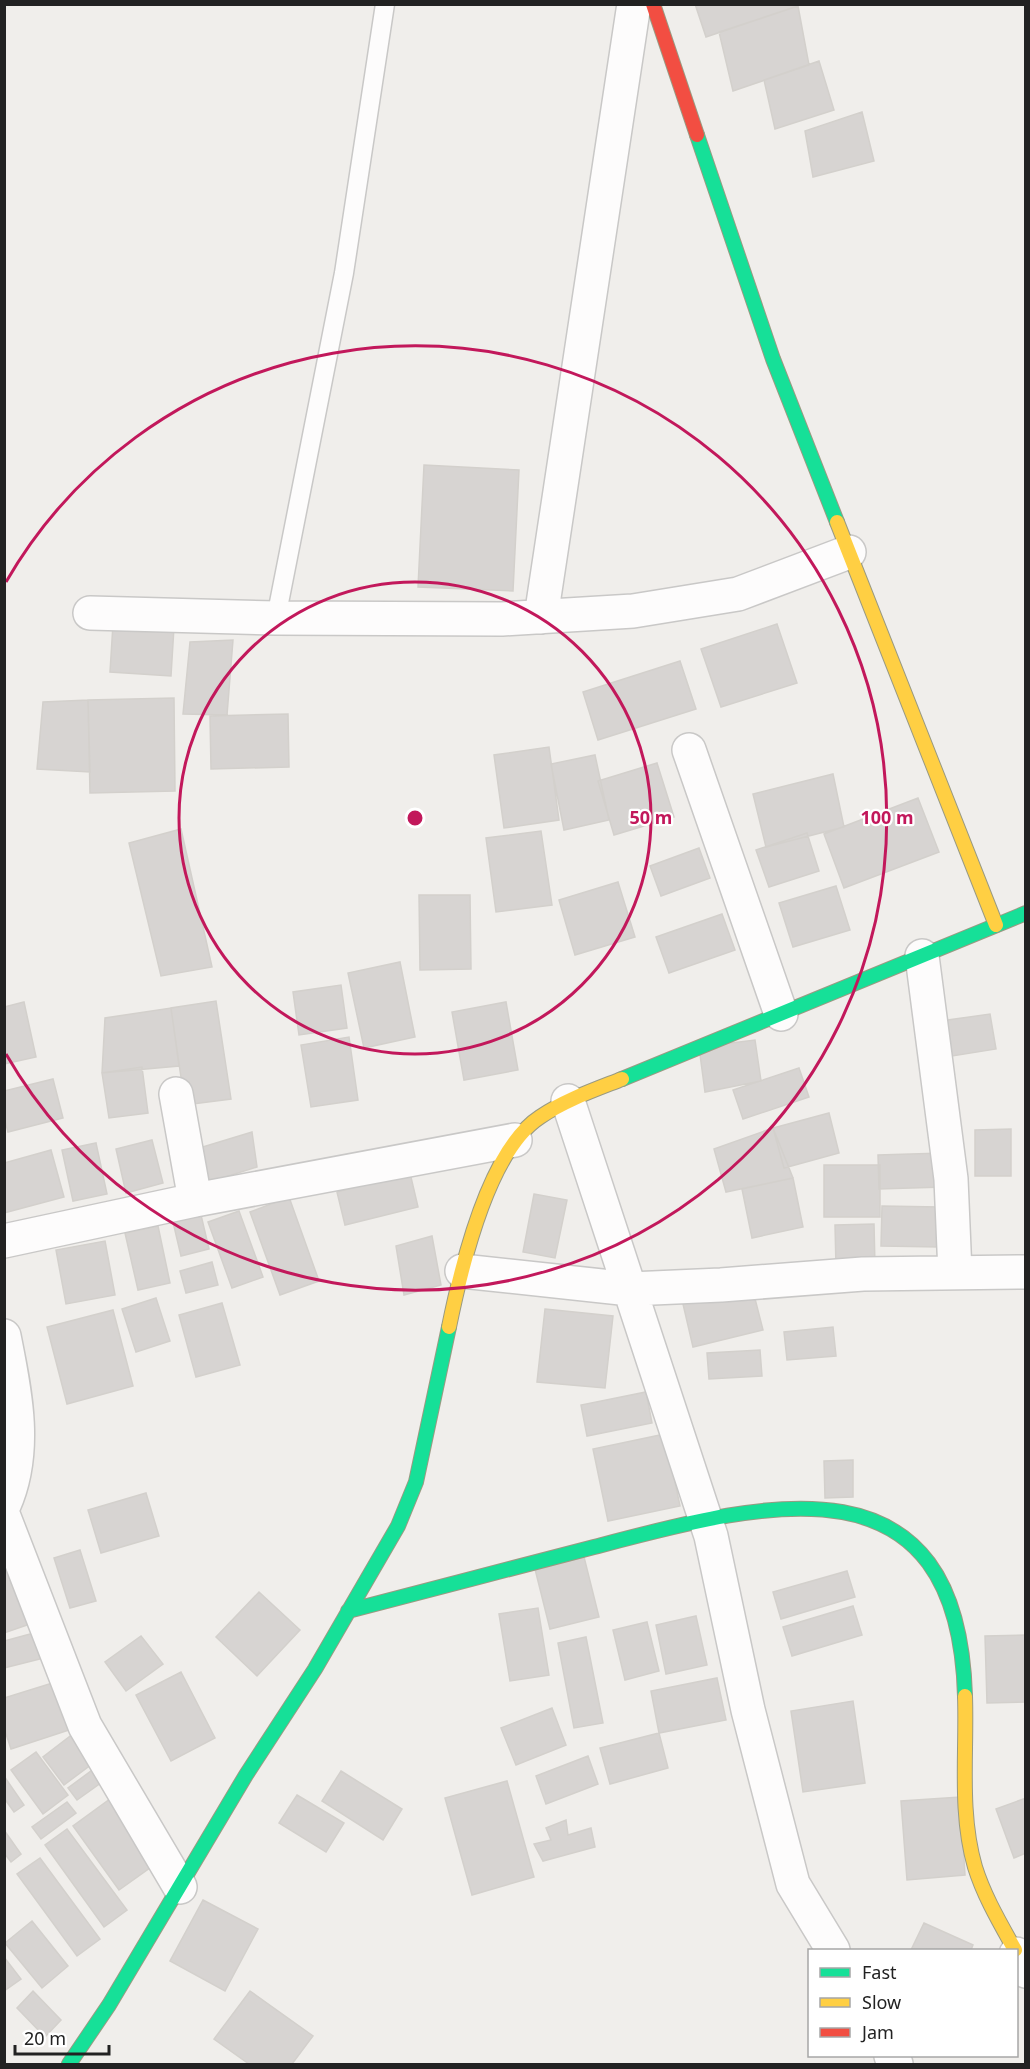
<svg xmlns="http://www.w3.org/2000/svg" width="1030" height="2069" font-family="'Noto Sans',sans-serif">
<rect width="100%" height="100%" fill="#f0eeeb"/>
<path fill="#d7d4d2" stroke="#d3d0cc" stroke-width="1.5" d="M 695,4 L 797,4 L 798,6 L 706,37 Z
M 798,6 L 809,65 L 733,91 L 719,32 Z
M 819,61 L 834,110 L 775,129 L 764,80 Z
M 862,112 L 874,161 L 813,177 L 805,131 Z
M 424,465 L 519,470 L 513,591 L 418,587 Z
M 113,624 L 174,627 L 171,676 L 110,672 Z
M 777,624 L 797,683 L 721,707 L 701,649 Z
M 233,640 L 227,715 L 183,714 L 190,642 Z
M 680,661 L 696,709 L 598,740 L 583,692 Z
M 174,698 L 175,791 L 90,793 L 88,700 Z
M 88,700 L 90,772 L 37,769 L 43,702 Z
M 288,714 L 289,767 L 211,769 L 210,716 Z
M 549,747 L 559,820 L 504,828 L 494,755 Z
M 595,755 L 609,820 L 564,830 L 551,764 Z
M 657,763 L 674,817 L 614,835 L 598,781 Z
M 833,774 L 844,827 L 766,847 L 753,794 Z
M 918,798 L 939,852 L 844,888 L 824,834 Z
M 181,829 L 212,967 L 161,976 L 129,843 Z
M 541,831 L 552,905 L 496,912 L 486,838 Z
M 807,833 L 819,871 L 769,887 L 756,850 Z
M 699,848 L 710,878 L 661,896 L 650,866 Z
M 618,882 L 635,937 L 575,955 L 559,900 Z
M 836,886 L 850,930 L 793,947 L 779,903 Z
M 419,895 L 470,895 L 471,969 L 420,970 Z
M 722,914 L 735,950 L 669,973 L 656,937 Z
M 400,962 L 415,1037 L 364,1048 L 348,973 Z
M 341,985 L 347,1028 L 299,1035 L 293,992 Z
M 216,1001 L 231,1099 L 185,1105 L 171,1008 Z
M 24,1002 L 36,1057 L 4,1064 L 4,1007 Z
M 506,1002 L 518,1070 L 464,1080 L 452,1012 Z
M 171,1008 L 179,1066 L 102,1073 L 105,1018 Z
M 990,1014 L 996,1049 L 946,1057 L 941,1021 Z
M 349,1037 L 358,1100 L 311,1107 L 301,1045 Z
M 755,1040 L 761,1081 L 705,1092 L 699,1047 Z
M 142,1067 L 148,1113 L 109,1118 L 102,1073 Z
M 799,1068 L 809,1097 L 743,1119 L 733,1090 Z
M 53,1079 L 63,1118 L 8,1132 L 4,1117 L 4,1091 Z
M 829,1113 L 839,1153 L 784,1168 L 773,1128 Z
M 773,1128 L 793,1178 L 726,1192 L 714,1149 Z
M 1011,1129 L 1011,1176 L 975,1176 L 975,1130 Z
M 252,1132 L 257,1167 L 203,1184 L 196,1149 Z
M 152,1140 L 163,1183 L 126,1193 L 116,1149 Z
M 96,1143 L 107,1194 L 73,1201 L 62,1150 Z
M 51,1150 L 64,1197 L 4,1213 L 4,1163 Z
M 943,1153 L 944,1187 L 879,1189 L 878,1155 Z
M 824,1165 L 880,1165 L 880,1217 L 824,1217 Z
M 410,1173 L 418,1207 L 345,1225 L 337,1192 Z
M 793,1178 L 803,1227 L 752,1238 L 742,1189 Z
M 534,1194 L 567,1200 L 555,1258 L 523,1252 Z
M 289,1197 L 319,1281 L 280,1295 L 250,1212 Z
M 882,1206 L 940,1207 L 939,1247 L 881,1246 Z
M 239,1211 L 263,1277 L 232,1288 L 208,1222 Z
M 201,1215 L 209,1249 L 181,1256 L 173,1222 Z
M 874,1224 L 875,1266 L 836,1267 L 835,1225 Z
M 158,1226 L 170,1283 L 138,1290 L 125,1233 Z
M 432,1236 L 441,1285 L 404,1295 L 396,1246 Z
M 105,1241 L 115,1295 L 66,1304 L 56,1250 Z
M 212,1262 L 218,1285 L 186,1293 L 180,1271 Z
M 752,1287 L 763,1330 L 693,1347 L 683,1304 Z
M 156,1298 L 170,1341 L 136,1352 L 122,1309 Z
M 222,1303 L 240,1365 L 196,1377 L 179,1315 Z
M 545,1309 L 613,1316 L 605,1388 L 537,1382 Z
M 113,1310 L 133,1386 L 67,1404 L 47,1327 Z
M 833,1327 L 836,1356 L 787,1360 L 784,1332 Z
M 760,1350 L 762,1376 L 709,1379 L 707,1353 Z
M 646,1392 L 652,1423 L 587,1436 L 581,1405 Z
M 665,1434 L 680,1506 L 608,1521 L 593,1449 Z
M 853,1460 L 853,1497 L 825,1498 L 824,1461 Z
M 146,1493 L 159,1536 L 101,1553 L 88,1510 Z
M 80,1550 L 96,1601 L 70,1608 L 54,1558 Z
M 584,1557 L 599,1617 L 550,1629 L 535,1569 Z
M 11,1568 L 30,1624 L 4,1633 L 4,1570 Z
M 847,1571 L 855,1597 L 781,1619 L 773,1592 Z
M 259,1592 L 300,1630 L 257,1676 L 216,1637 Z
M 853,1606 L 862,1635 L 792,1656 L 783,1627 Z
M 538,1608 L 549,1675 L 510,1681 L 499,1614 Z
M 696,1616 L 707,1665 L 666,1674 L 656,1625 Z
M 647,1622 L 659,1671 L 625,1680 L 613,1630 Z
M 34,1633 L 40,1659 L 4,1668 L 4,1641 Z
M 1026,1635 L 1026,1702 L 987,1703 L 985,1636 Z
M 141,1636 L 163,1664 L 126,1691 L 105,1662 Z
M 586,1637 L 603,1723 L 574,1728 L 558,1643 Z
M 181,1672 L 215,1738 L 171,1761 L 136,1695 Z
M 717,1678 L 726,1720 L 659,1733 L 651,1691 Z
M 59,1681 L 75,1728 L 11,1749 L 4,1728 L 4,1698 Z
M 853,1701 L 865,1783 L 803,1792 L 791,1711 Z
M 552,1708 L 566,1745 L 516,1765 L 501,1728 Z
M 78,1730 L 100,1758 L 64,1785 L 43,1757 Z
M 659,1733 L 668,1768 L 610,1784 L 600,1748 Z
M 36,1752 L 68,1795 L 43,1814 L 11,1770 Z
M 588,1756 L 598,1784 L 546,1804 L 536,1776 Z
M 103,1762 L 112,1775 L 77,1800 L 68,1788 Z
M 341,1771 L 402,1809 L 383,1840 L 322,1801 Z
M 4,1776 L 24,1805 L 14,1812 L 4,1798 Z
M 507,1781 L 534,1877 L 472,1895 L 445,1798 Z
M 297,1795 L 344,1823 L 326,1852 L 279,1823 Z
M 114,1796 L 161,1860 L 119,1890 L 73,1826 Z
M 960,1797 L 965,1875 L 907,1880 L 901,1801 Z
M 1026,1798 L 1026,1853 L 1014,1858 L 996,1809 Z
M 67,1802 L 76,1813 L 41,1839 L 32,1827 Z
M 566,1820 L 568,1835 L 591,1828 L 595,1847 L 543,1861 L 534,1844 L 551,1840 L 546,1828 Z
M 67,1829 L 127,1910 L 104,1927 L 45,1845 Z
M 4,1830 L 21,1854 L 11,1862 L 4,1853 Z
M 40,1858 L 100,1939 L 77,1956 L 17,1874 Z
M 203,1900 L 258,1929 L 225,1991 L 170,1961 Z
M 32,1921 L 68,1966 L 42,1988 L 5,1943 Z
M 924,1923 L 973,1945 L 971,1950 L 911,1950 Z
M 4,1957 L 21,1979 L 4,1991 Z
M 33,1991 L 61,2020 L 45,2037 L 17,2008 Z
M 250,1991 L 313,2036 L 292,2064 L 249,2064 L 214,2039 Z"/>
<g fill="none" stroke-linecap="round" stroke-linejoin="round">
<defs>
<path id="lane" d="M 276,618 L 344,273 L 385,4"/>
<path id="street" d="M 90,613 L 276,618 L 502,619 L 633,611 L 738,594 L 849,552
M 541,617 L 634,4
M 689,750 L 781,1014
M 922,956 L 951,1179 L 955,1273
M 176,1094 L 195,1200
M 568,1101 L 711,1536 L 748,1710 L 793,1884 L 833,1950
M 4,1241 L 195,1200 L 515,1140
M 462,1271 L 630,1289 L 721,1285 L 863,1274 L 1026,1272
M 4,1336 C 15,1391 28,1451 4,1505
M 4,1517 L 85,1726 L 180,1887
M 1016,1954 L 1026,1971
M 891,2056 L 896,2064"/>
<path id="fast" d="M 697,135 L 773,359 L 837,522
M 622,1079 L 1026,913
M 348,1611 C 430,1590 512,1568 594,1547 C 761,1503 958,1447 965,1696
M 69,2064 L 109,2005 L 246,1775 L 315,1669 L 398,1526 L 416,1482 L 449,1327"/>
<path id="slow" d="M 837,522 L 996,925
M 449,1327 C 461,1268 488,1151 540,1117 C 565,1100 594,1090 622,1079
M 965,1696 C 967,1753 959,1812 975,1867 C 984,1896 1000,1923 1015,1950"/>
<path id="jam" d="M 653,4 L 697,135"/>
</defs>
<use href="#lane" stroke="#c9c8c7" stroke-width="21"/>
<use href="#street" stroke="#c9c8c7" stroke-width="36"/>
<use href="#fast" stroke="#999a82" stroke-width="16"/>
<use href="#slow" stroke="#999a82" stroke-width="16"/>
<use href="#jam" stroke="#999a82" stroke-width="16"/>
<use href="#lane" stroke="#fdfcfc" stroke-width="18"/>
<use href="#street" stroke="#fdfcfc" stroke-width="33"/>
<use href="#fast" stroke="#16e098" stroke-width="14"/>
<use href="#slow" stroke="#ffcf43" stroke-width="14"/>
<use href="#jam" stroke="#f24e42" stroke-width="14"/>
</g>
<g fill="none" stroke="#c2185b" stroke-width="3">
<circle cx="415" cy="818" r="236"/>
<path d="M6 582A472 472 0 1 1 6 1054"/>
</g>
<circle cx="415" cy="818" r="9" fill="#c2185b" stroke="#fff" stroke-width="3"/>
<g font-size="18" text-anchor="middle" font-weight="bold" fill="#c2185b" stroke="#fff" stroke-width="4.5" stroke-linejoin="round" paint-order="stroke">
<text x="651" y="824">50 m</text>
<text x="887" y="824">100 m</text>
</g>
<rect width="1030" height="2069" fill="none" stroke="#222222" stroke-width="12"/>
<rect x="808" y="1949" width="210" height="108" fill="#ffffff" stroke="#a7a7a7" stroke-width="1.5"/>
<rect x="820" y="1968" width="30" height="9" fill="#16e098" stroke="#a7a7a7" stroke-width="1.5"/>
<text x="862" y="1979" font-size="18" fill="#222222">Fast</text>
<rect x="820" y="1998" width="30" height="9" fill="#ffcf43" stroke="#a7a7a7" stroke-width="1.5"/>
<text x="862" y="2009" font-size="18" fill="#222222">Slow</text>
<rect x="820" y="2028" width="30" height="9" fill="#f24e42" stroke="#a7a7a7" stroke-width="1.5"/>
<text x="862" y="2039" font-size="18" fill="#222222">Jam</text>
<path d="M15 2045v9h94v-9" fill="none" stroke="#222222" stroke-width="3"/>
<text x="24" y="2045" font-size="18" fill="#222222" stroke="#ffffff" stroke-width="4.5" paint-order="stroke">20 m</text>
</svg>
